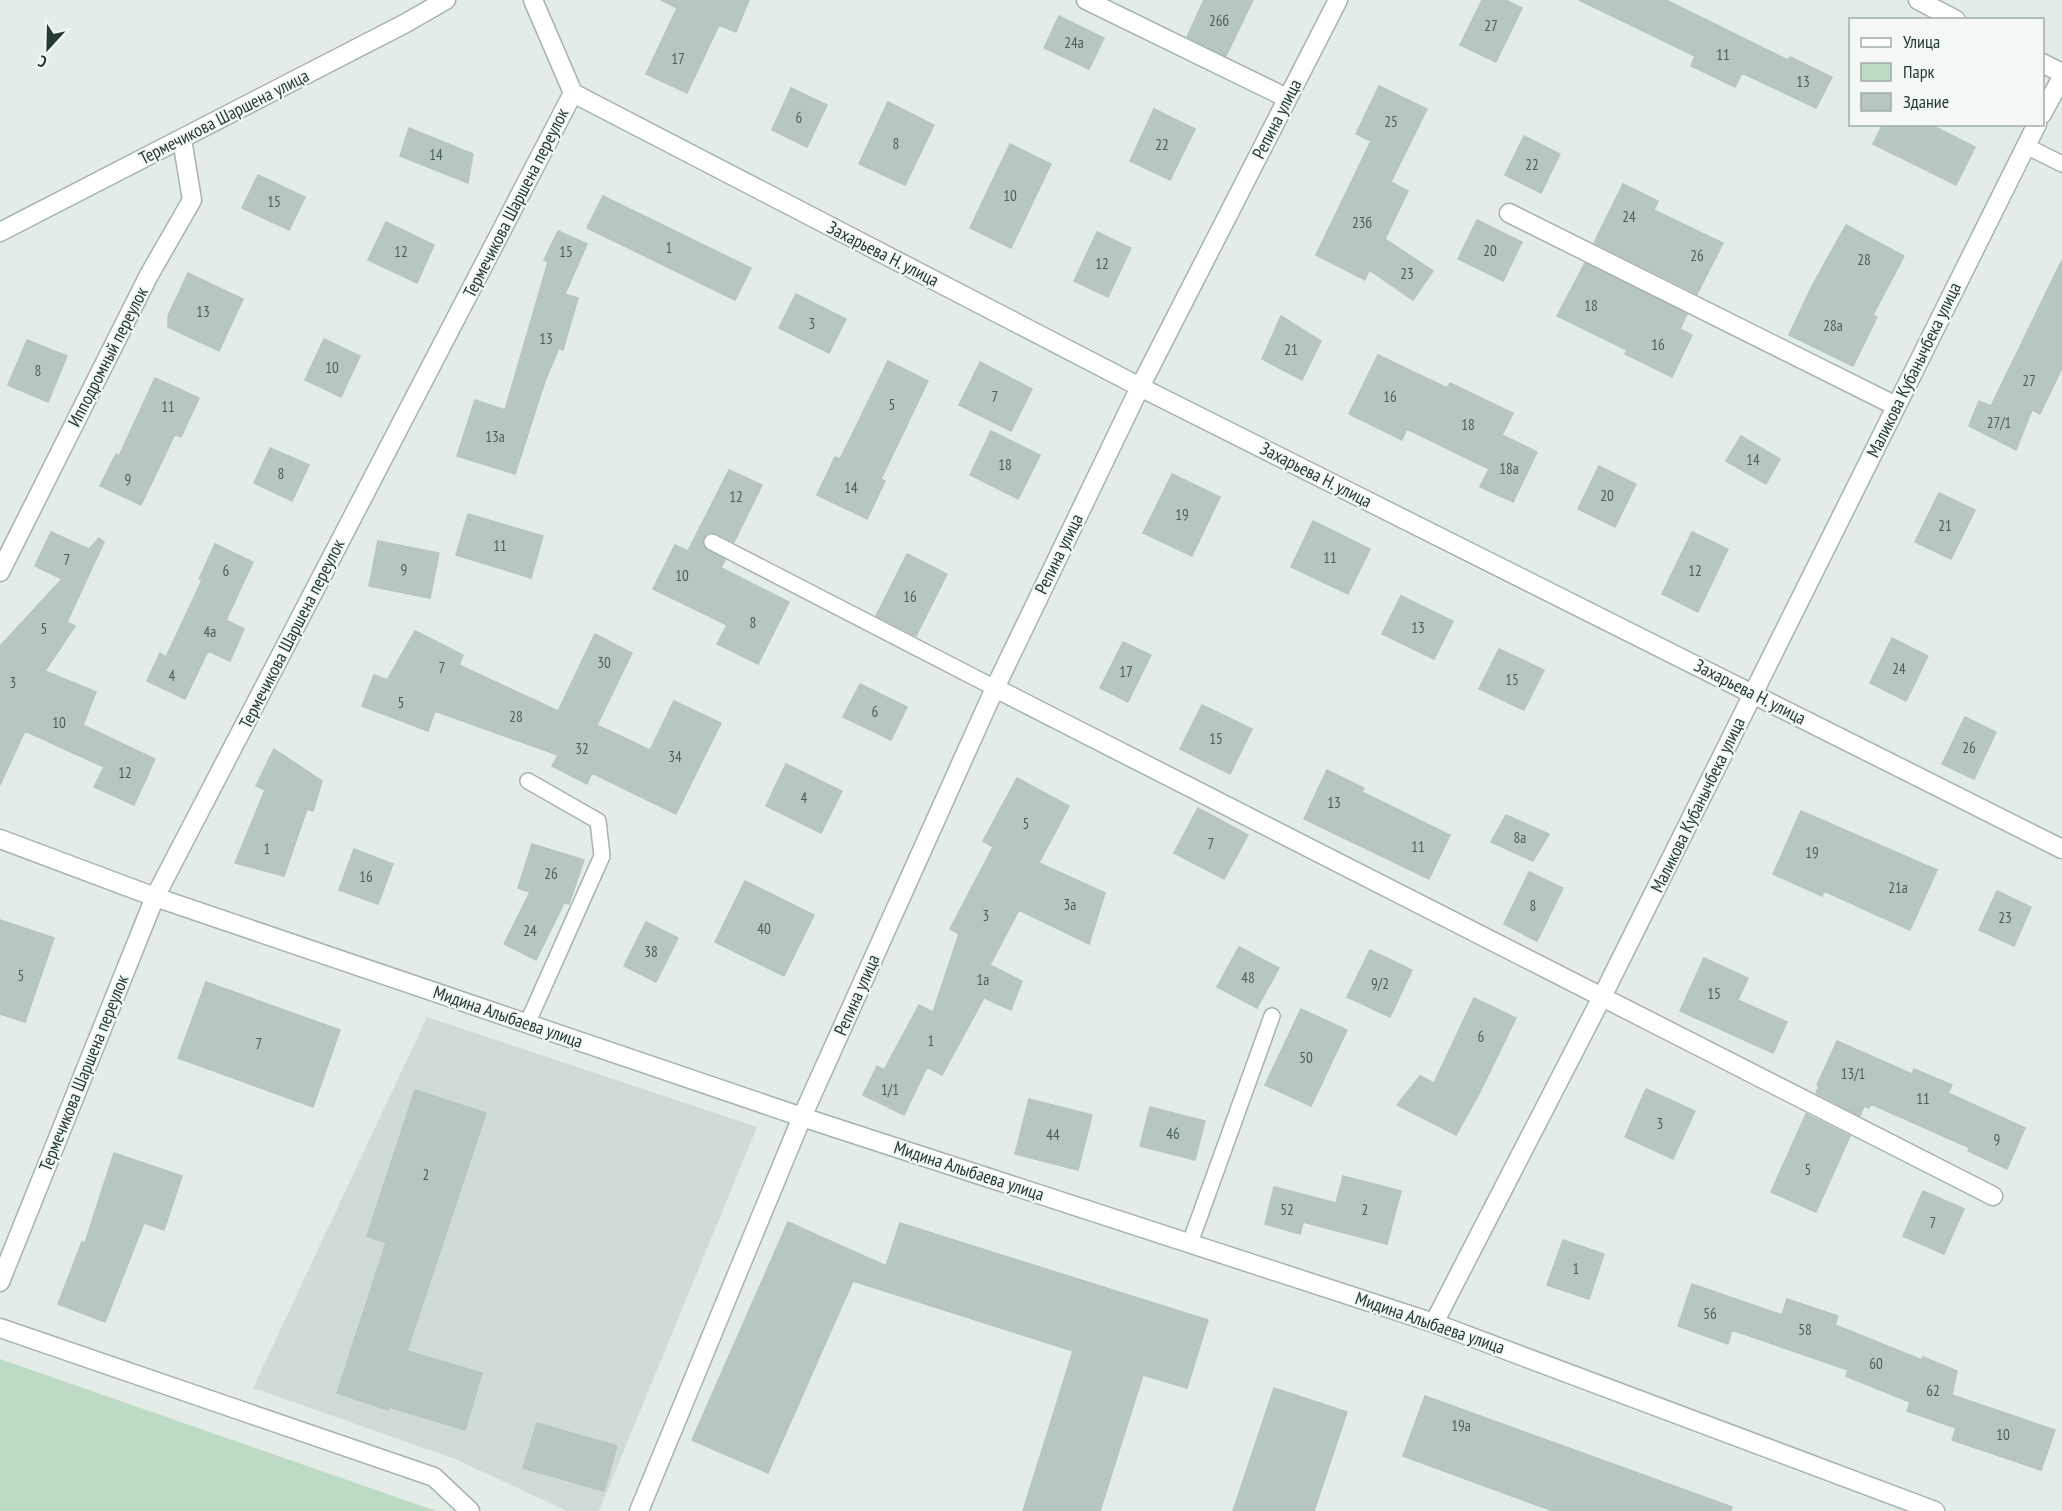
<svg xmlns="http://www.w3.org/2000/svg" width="2062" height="1511" font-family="'PT Sans Narrow',sans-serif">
<rect width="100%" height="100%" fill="#e3ece7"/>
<path fill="#d1dbd6" d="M 427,1017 L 757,1127 L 599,1511 L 567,1511 L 455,1459 L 253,1388 Z"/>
<path fill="#bddbc4" d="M 0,1359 L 436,1511 L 0,1511 Z"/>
<path fill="#b8c6c0" stroke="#b6c5be" stroke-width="1.5" d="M 661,0 L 749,0 L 736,32 L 719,25 L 687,93 L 646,74 L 677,8 Z
M 1204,0 L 1253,0 L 1226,56 L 1187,37 Z
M 1482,0 L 1505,0 L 1522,8 L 1496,62 L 1460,45 Z
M 1579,0 L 1666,0 L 1788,60 L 1790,57 L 1832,77 L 1816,108 L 1742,73 L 1735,87 L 1691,66 L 1695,56 Z
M 1059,16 L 1104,38 L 1089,69 L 1044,48 Z
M 1379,86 L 1427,109 L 1391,182 L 1408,191 L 1385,239 L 1433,271 L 1413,300 L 1369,270 L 1365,280 L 1316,255 L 1371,141 L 1356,134 Z
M 791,88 L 827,105 L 807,147 L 772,130 Z
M 888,102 L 934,125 L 905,185 L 859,164 Z
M 1154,109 L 1195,129 L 1170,180 L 1130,161 Z
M 1883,124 L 1929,124 L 1975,147 L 1956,185 L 1873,144 Z
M 409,128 L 473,154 L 468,183 L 400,156 Z
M 1524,136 L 1560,154 L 1541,193 L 1505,175 Z
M 1010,144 L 1051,164 L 1011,248 L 970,228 Z
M 258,175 L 305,197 L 289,230 L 242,208 Z
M 1623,184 L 1658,201 L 1654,210 L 1723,243 L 1697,294 L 1594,243 Z
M 603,196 L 751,268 L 735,300 L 587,228 Z
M 1477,220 L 1522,242 L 1503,281 L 1458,259 Z
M 386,222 L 434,245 L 417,283 L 368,260 Z
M 1846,225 L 1904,256 L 1873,315 L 1877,317 L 1853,366 L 1789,335 L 1812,286 Z
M 558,231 L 587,244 L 565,294 L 578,298 L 563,350 L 559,348 L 545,381 L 515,474 L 457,456 L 475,400 L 505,410 L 548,262 L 544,260 Z
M 1097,232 L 1131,248 L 1108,297 L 1074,281 Z
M 2062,260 L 2062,368 L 2040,414 L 2032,410 L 2016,450 L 1969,426 L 1979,401 L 1991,406 Z
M 1585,263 L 1687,314 L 1680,329 L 1692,335 L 1672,377 L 1625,354 L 1627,350 L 1557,316 Z
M 188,273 L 243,299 L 219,351 L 168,327 L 168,316 Z
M 796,294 L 846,319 L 829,353 L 779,328 Z
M 1281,316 L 1321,341 L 1302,380 L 1262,359 Z
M 324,339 L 360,356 L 341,397 L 305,380 Z
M 27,340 L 67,356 L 48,402 L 8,385 Z
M 1378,355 L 1447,388 L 1450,383 L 1513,413 L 1502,435 L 1537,452 L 1513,502 L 1480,487 L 1489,469 L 1407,429 L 1402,440 L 1349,414 Z
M 888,361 L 928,381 L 881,479 L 885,481 L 867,519 L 817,495 L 835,457 L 840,459 Z
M 980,362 L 1032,389 L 1011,431 L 959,405 Z
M 155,378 L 199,398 L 181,437 L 175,434 L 141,505 L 100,486 L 116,454 L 119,456 Z
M 991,431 L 1040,455 L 1018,499 L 970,475 Z
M 1741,436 L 1780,459 L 1766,484 L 1726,461 Z
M 270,448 L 309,465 L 292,501 L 254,483 Z
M 1599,466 L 1636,484 L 1615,527 L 1578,509 Z
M 729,470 L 762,485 L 734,542 L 711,532 L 704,537 L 704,547 L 725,560 L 721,568 L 789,602 L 758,664 L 717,644 L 727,625 L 653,589 L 675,545 L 688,551 Z
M 1172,474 L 1220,497 L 1192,556 L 1143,533 Z
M 1939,493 L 1975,510 L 1951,559 L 1915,542 Z
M 468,514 L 543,536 L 531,578 L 456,555 Z
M 1313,521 L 1370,549 L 1348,594 L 1291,567 Z
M 51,532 L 89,549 L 99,538 L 104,542 L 67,622 L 75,626 L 45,671 L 96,692 L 83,725 L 155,759 L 134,805 L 94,787 L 104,767 L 25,731 L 0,785 L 0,646 L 62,579 L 35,566 Z
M 1692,532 L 1728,549 L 1698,612 L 1662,594 Z
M 378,541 L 439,553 L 430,598 L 369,586 Z
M 215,544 L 253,562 L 226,620 L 244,629 L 230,661 L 208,651 L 185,699 L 147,681 L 160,653 L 166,657 L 202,580 L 199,579 Z
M 907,554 L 947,574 L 916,636 L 876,616 Z
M 1401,596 L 1453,621 L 1434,659 L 1382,634 Z
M 415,631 L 463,655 L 459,665 L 558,711 L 595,634 L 632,653 L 597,725 L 650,750 L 674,701 L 721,723 L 676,814 L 592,773 L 587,784 L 552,766 L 558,755 L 435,711 L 428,731 L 362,706 L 374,675 L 387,680 Z
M 1892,638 L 1928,656 L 1906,701 L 1870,683 Z
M 1123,642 L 1151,655 L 1128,702 L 1100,688 Z
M 1499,649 L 1544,670 L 1524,710 L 1479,689 Z
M 860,684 L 907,707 L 891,740 L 843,717 Z
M 1202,705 L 1252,729 L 1230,774 L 1180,749 Z
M 1965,717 L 1996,732 L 1974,779 L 1942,764 Z
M 274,749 L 322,781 L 313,811 L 307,809 L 284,876 L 235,863 L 265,790 L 256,786 Z
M 786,764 L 842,791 L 821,833 L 766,806 Z
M 1327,770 L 1364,788 L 1362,792 L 1450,835 L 1429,879 L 1304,819 Z
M 1017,778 L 1069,806 L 1039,863 L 1105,893 L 1089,944 L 1019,910 L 990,965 L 1022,981 L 1011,1010 L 984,998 L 942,1075 L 927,1067 L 904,1115 L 863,1095 L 877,1066 L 884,1070 L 919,1005 L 933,1012 L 959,934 L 950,929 L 993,847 L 983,841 Z
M 1198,808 L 1248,835 L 1224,879 L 1174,853 Z
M 1801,811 L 1937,870 L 1910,930 L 1824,891 L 1822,896 L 1773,874 Z
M 1506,815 L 1549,834 L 1533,861 L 1491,842 Z
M 532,844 L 584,860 L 569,904 L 564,903 L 536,960 L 504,944 L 530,892 L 518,888 Z
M 354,849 L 393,864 L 378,904 L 339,890 Z
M 1529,872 L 1563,888 L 1537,941 L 1504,924 Z
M 745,881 L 814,915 L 784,976 L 715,942 Z
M 1997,891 L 2031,907 L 2014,946 L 1979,930 Z
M 0,920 L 54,938 L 25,1022 L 0,1014 Z
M 646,922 L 678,938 L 656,982 L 624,966 Z
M 1239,947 L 1279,968 L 1257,1008 L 1217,987 Z
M 1370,950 L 1412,970 L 1390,1017 L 1347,997 Z
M 1704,958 L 1748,978 L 1738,1000 L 1787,1022 L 1773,1053 L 1680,1011 Z
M 206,982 L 340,1030 L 313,1107 L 178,1058 Z
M 1474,998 L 1516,1018 L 1479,1094 L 1456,1135 L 1397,1105 L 1420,1076 L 1434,1083 Z
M 1301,1009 L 1347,1030 L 1311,1106 L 1265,1085 Z
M 1837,1041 L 1912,1074 L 1914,1069 L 1952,1085 L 1948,1093 L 2025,1128 L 2007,1169 L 1968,1151 L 1970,1148 L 1871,1104 L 1869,1108 L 1864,1106 L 1860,1116 L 1816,1093 L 1819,1086 L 1817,1085 Z
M 1646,1089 L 1695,1111 L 1673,1159 L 1625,1137 Z
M 415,1090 L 486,1113 L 407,1351 L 482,1373 L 465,1430 L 389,1407 L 388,1410 L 337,1393 L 386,1243 L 367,1236 Z
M 1029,1099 L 1092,1115 L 1078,1170 L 1015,1154 Z
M 1150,1107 L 1205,1121 L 1195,1160 L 1140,1146 Z
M 1806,1114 L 1850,1136 L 1816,1212 L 1771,1192 Z
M 114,1153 L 182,1176 L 164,1230 L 144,1223 L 105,1322 L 58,1304 L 82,1242 L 85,1243 Z
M 1343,1176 L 1401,1191 L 1387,1244 L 1303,1222 L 1300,1234 L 1265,1224 L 1274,1187 L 1336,1203 Z
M 1923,1191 L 1964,1209 L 1944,1254 L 1903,1236 Z
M 788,1222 L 886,1266 L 900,1223 L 1208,1320 L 1187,1388 L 1143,1375 L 1100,1511 L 1023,1511 L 1073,1351 L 853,1281 L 768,1473 L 692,1440 Z
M 1563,1240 L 1604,1254 L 1589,1299 L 1547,1285 Z
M 1692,1284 L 1782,1315 L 1787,1299 L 1838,1316 L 1835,1325 L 1922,1360 L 1923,1357 L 1957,1371 L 1952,1395 L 2055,1430 L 2041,1470 L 1952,1440 L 1956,1428 L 1907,1411 L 1910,1402 L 1846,1376 L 1848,1370 L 1732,1330 L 1728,1344 L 1678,1326 Z
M 1274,1388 L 1347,1412 L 1314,1511 L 1233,1511 Z
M 1425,1396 L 1732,1507 L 1731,1511 L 1553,1511 L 1403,1456 Z
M 537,1423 L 617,1446 L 604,1491 L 523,1468 Z"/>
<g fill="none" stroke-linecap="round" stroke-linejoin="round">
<defs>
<path id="service" d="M 2026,146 L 2062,164
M 712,542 L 995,688
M 527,1024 L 602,856 L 598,821 L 528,781
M 1190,1243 L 1272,1016"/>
<path id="minor" d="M 1086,0 L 1287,98
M 1918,0 L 1956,20
M 2042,63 L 2062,73
M 573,93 L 1140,387 L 2062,849
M 2042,114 L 2062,77
M 1509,213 L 1896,406
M 0,572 L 149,275 L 192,200 L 182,139
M 995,688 L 1993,1196
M 0,839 L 155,897 L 802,1117 L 1434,1323 L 1935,1511
M 0,1282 L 155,897 L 573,93 L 533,0
M 1434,1323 L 1602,997 L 2037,124
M 0,1328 L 434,1477 L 470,1511
M 639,1511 L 802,1117 L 995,688 L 1140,387 L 1338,0"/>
<path id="tertiary" d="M 0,232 L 404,24 L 446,0"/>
</defs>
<use href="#service" stroke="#a6b3ae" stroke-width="18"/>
<use href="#minor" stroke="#a6b3ae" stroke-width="21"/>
<use href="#tertiary" stroke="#a6b3ae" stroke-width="21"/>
<use href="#service" stroke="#fff" stroke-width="15"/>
<use href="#minor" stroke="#fff" stroke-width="18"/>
<use href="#tertiary" stroke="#fff" stroke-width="18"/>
</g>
<g text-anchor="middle" stroke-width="4.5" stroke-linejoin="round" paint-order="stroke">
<g font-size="15" fill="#495e57">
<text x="1219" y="26">26б</text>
<text x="1491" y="31">27</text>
<text x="1074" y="48">24а</text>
<text x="1723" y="60">11</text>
<text x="678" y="64">17</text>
<text x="1803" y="87">13</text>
<text x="799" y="123">6</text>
<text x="1391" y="127">25</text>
<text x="896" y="149">8</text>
<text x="1162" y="150">22</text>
<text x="436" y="160">14</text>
<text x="1532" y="170">22</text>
<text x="1010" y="201">10</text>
<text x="274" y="207">15</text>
<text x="1629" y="222">24</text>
<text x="1362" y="228">23б</text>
<text x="669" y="253">1</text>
<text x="1490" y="256">20</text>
<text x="401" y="257">12</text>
<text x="566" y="257">15</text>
<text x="1697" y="261">26</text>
<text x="1864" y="265">28</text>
<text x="1102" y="269">12</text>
<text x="1407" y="279">23</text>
<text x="1591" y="311">18</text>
<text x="203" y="317">13</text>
<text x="812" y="329">3</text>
<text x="1833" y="331">28а</text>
<text x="546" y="344">13</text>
<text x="1658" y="350">16</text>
<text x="1291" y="355">21</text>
<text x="332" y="373">10</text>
<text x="38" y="376">8</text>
<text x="2029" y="386">27</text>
<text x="995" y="402">7</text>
<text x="1390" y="402">16</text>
<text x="892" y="410">5</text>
<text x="168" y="412">11</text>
<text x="1999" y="428">27/1</text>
<text x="1468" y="430">18</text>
<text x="495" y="442">13а</text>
<text x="1753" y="465">14</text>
<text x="1005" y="470">18</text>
<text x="1509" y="474">18а</text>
<text x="281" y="479">8</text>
<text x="128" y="485">9</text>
<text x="851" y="493">14</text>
<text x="1607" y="501">20</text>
<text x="736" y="502">12</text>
<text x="1182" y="520">19</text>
<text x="1945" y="531">21</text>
<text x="500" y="551">11</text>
<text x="1330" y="563">11</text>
<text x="67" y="565">7</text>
<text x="404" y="575">9</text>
<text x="226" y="576">6</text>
<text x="1695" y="576">12</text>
<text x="682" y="581">10</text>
<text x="910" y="602">16</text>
<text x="753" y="628">8</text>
<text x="1418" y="633">13</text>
<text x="44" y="634">5</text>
<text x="210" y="637">4а</text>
<text x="604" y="668">30</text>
<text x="442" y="673">7</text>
<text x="1899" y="674">24</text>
<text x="1126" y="677">17</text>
<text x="172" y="681">4</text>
<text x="1512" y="685">15</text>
<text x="13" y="688">3</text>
<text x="401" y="708">5</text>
<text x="875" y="717">6</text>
<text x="516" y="722">28</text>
<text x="59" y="728">10</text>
<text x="1216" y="744">15</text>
<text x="1969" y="753">26</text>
<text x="582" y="754">32</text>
<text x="675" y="762">34</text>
<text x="125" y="778">12</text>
<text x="804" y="803">4</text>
<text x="1334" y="808">13</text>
<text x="1026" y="829">5</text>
<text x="1520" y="843">8а</text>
<text x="1211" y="849">7</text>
<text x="1418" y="852">11</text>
<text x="267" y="854">1</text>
<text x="1812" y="858">19</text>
<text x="551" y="879">26</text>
<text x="366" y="882">16</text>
<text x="1898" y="893">21а</text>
<text x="1070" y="910">3а</text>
<text x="1533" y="911">8</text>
<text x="986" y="921">3</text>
<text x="2005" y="923">23</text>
<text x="764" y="934">40</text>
<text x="530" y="936">24</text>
<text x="651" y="957">38</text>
<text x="21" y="981">5</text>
<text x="1248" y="983">48</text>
<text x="983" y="985">1а</text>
<text x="1380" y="989">9/2</text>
<text x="1714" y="999">15</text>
<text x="1481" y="1042">6</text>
<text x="931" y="1046">1</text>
<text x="259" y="1049">7</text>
<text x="1306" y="1063">50</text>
<text x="1853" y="1079">13/1</text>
<text x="890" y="1095">1/1</text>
<text x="1923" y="1104">11</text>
<text x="1660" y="1129">3</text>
<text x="1173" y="1139">46</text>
<text x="1053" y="1140">44</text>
<text x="1997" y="1145">9</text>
<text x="1808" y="1175">5</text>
<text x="426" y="1180">2</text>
<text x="1287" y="1215">52</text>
<text x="1365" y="1215">2</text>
<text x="1933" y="1228">7</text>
<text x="1576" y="1274">1</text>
<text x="1710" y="1319">56</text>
<text x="1805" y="1335">58</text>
<text x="1876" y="1369">60</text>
<text x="1933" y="1396">62</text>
<text x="1461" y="1431">19а</text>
<text x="2003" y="1440">10</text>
</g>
<g font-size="18" fill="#243b34" stroke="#f3f8f5">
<text transform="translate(224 117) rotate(-27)" y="6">Термечикова Шаршена улица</text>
<text transform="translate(1277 119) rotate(-63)" y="6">Репина улица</text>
<text transform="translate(516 203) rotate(-63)" y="6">Термечикова Шаршена переулок</text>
<text transform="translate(883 254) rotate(27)" y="6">Захарьева Н. улица</text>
<text transform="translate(108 357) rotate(-63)" y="6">Ипподромный переулок</text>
<text transform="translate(1914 370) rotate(-64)" y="6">Маликова Кубанычбека улица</text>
<text transform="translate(1316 475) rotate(27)" y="6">Захарьева Н. улица</text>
<text transform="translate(1059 554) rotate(-64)" y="6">Репина улица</text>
<text transform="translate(292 634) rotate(-63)" y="6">Термечикова Шаршена переулок</text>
<text transform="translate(1750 692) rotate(27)" y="6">Захарьева Н. улица</text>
<text transform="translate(1698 805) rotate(-64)" y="6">Маликова Кубанычбека улица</text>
<text transform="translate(857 995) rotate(-66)" y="6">Репина улица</text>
<text transform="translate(508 1017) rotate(19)" y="6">Мидина Алыбаева улица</text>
<text transform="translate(84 1073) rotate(-68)" y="6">Термечикова Шаршена переулок</text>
<text transform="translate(969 1171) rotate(18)" y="6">Мидина Алыбаева улица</text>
<text transform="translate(1430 1323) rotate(19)" y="6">Мидина Алыбаева улица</text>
</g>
</g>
<rect x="1849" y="18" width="195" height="108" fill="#f3f8f5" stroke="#a0aca8" stroke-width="1.5"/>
<rect x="1861" y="38" width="30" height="9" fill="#ffffff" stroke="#a0aca8" stroke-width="1.5"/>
<text x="1903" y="48" font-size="18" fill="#243b34">Улица</text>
<rect x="1861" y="63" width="30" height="18" fill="#bddbc4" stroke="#a0aca8" stroke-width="1.5"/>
<text x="1903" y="78" font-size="18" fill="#243b34">Парк</text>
<rect x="1861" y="93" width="30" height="18" fill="#b8c6c0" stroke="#a0aca8" stroke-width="1.5"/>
<text x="1903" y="108" font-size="18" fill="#243b34">Здание</text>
<g transform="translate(48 48) rotate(202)" stroke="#f3f8f5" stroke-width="4.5" paint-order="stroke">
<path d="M0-4.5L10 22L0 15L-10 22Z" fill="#243b34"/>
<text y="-9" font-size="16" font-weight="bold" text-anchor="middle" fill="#243b34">С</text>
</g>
</svg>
